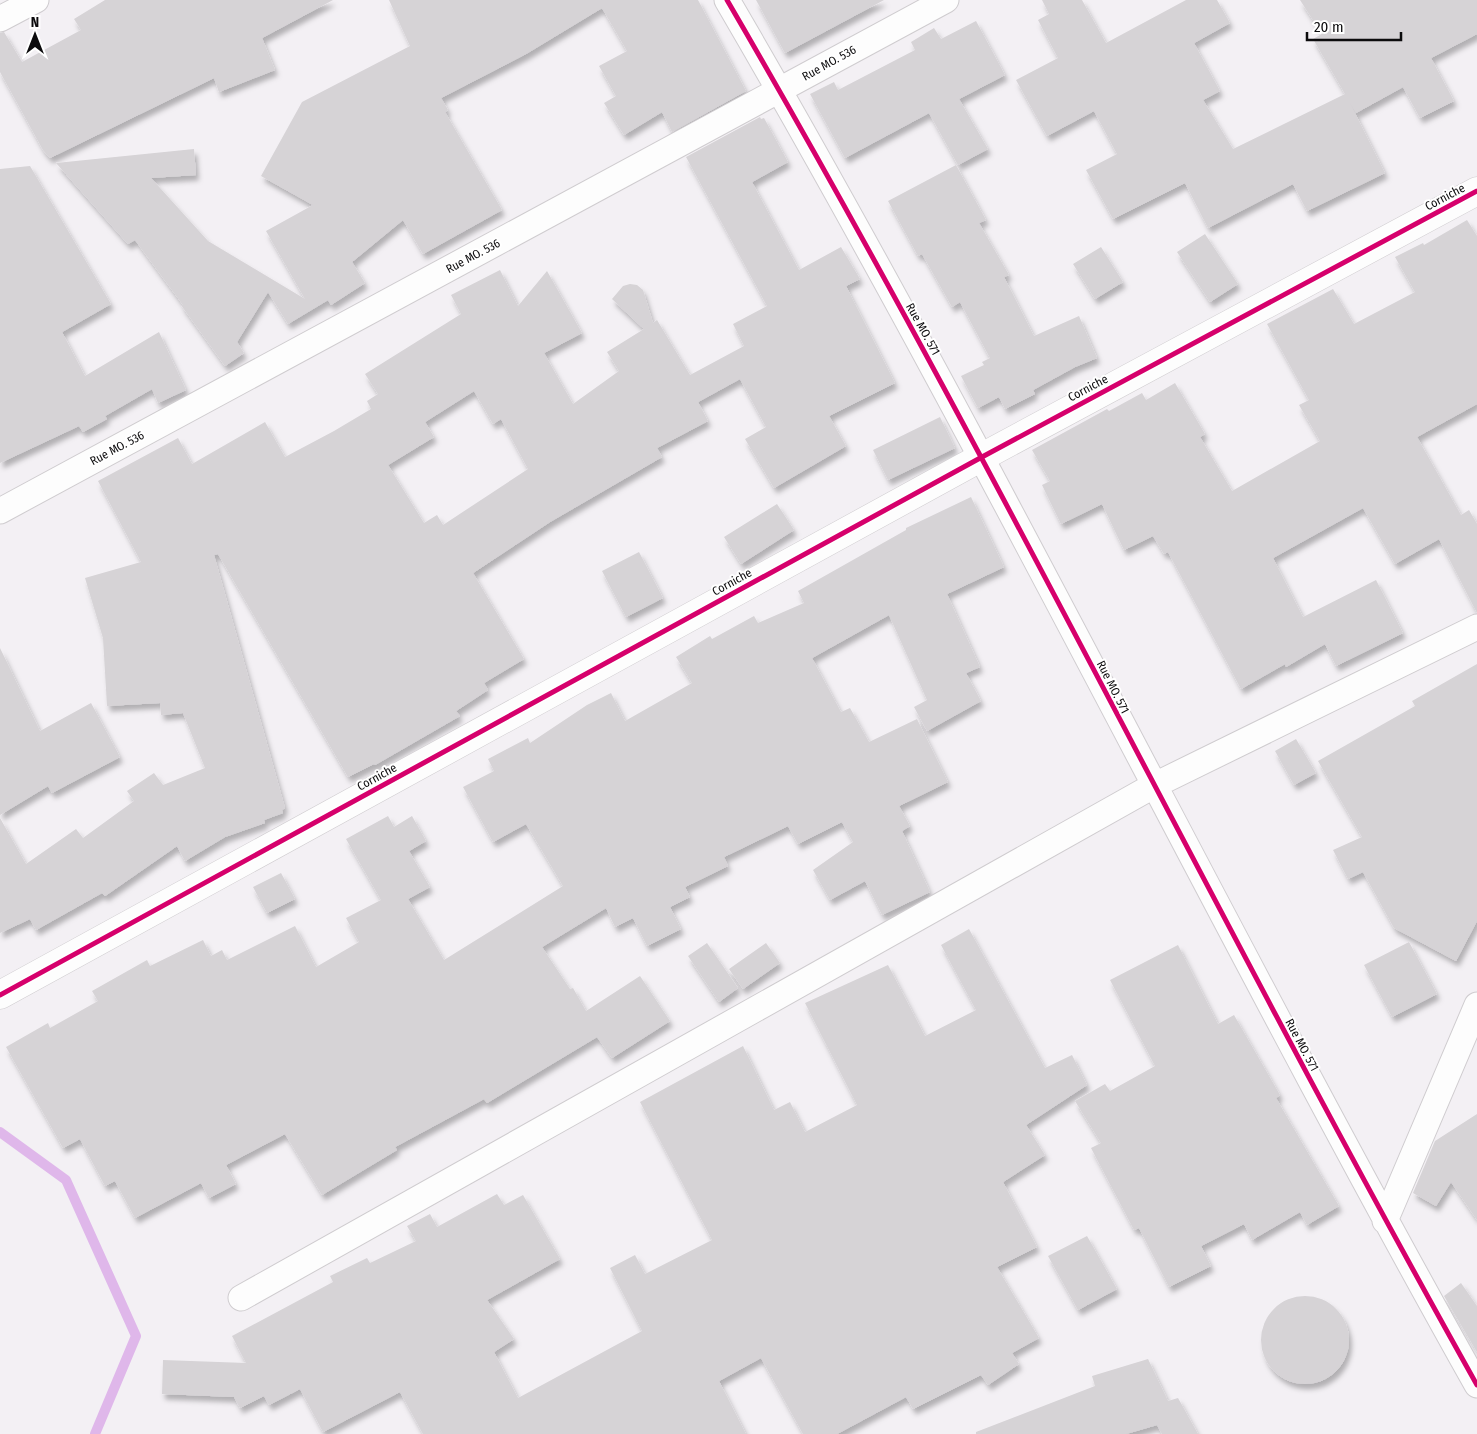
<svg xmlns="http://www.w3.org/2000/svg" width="1477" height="1434" font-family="'Fira Sans Condensed',sans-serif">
<defs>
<filter id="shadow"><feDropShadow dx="3" dy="5.5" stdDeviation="2.5" flood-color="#0004"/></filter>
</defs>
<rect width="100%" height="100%" fill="#f3f0f4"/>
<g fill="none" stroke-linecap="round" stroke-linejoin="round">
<path stroke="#dfb7ea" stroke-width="10" d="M 0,1132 L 66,1180 L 136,1336 L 95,1434"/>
</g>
<path fill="#d6d3d6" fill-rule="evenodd" filter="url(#shadow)" d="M 105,0 L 333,0 L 262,38 L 275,70 L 219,92 L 214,78 L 50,158 L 43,150 L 0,72 L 0,33 L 4,32 L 22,62 L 81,30 L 74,19 Z
M 389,0 L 698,0 L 746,91 L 672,132 L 662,112 L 624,135 L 604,103 L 616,96 L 599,66 L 627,51 L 602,8 L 526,54 L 441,98 L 448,110 L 445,112 L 502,210 L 423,254 L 403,220 L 352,262 L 365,283 L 331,305 L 328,300 L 288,324 L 268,292 L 237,342 L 244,353 L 225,366 L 181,305 L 183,305 L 135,240 L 128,244 L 56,163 L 194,149 L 196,175 L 151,178 L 208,241 L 305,299 L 266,231 L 313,205 L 261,176 L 302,102 L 410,46 Z
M 756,0 L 884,0 L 785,53 Z
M 1042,0 L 1082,0 L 1106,43 L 1186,0 L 1217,0 L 1230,23 L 1194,43 L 1220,91 L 1203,100 L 1233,149 L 1345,94 L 1313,39 L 1322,34 L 1300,0 L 1477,0 L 1477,34 L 1431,58 L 1454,101 L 1420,118 L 1403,87 L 1356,113 L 1350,103 L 1385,173 L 1307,211 L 1293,184 L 1208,228 L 1185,183 L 1113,219 L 1086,170 L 1117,154 L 1094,111 L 1047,136 L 1016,80 L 1058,58 L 1038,20 L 1049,14 Z
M 976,21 L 1005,75 L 959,99 L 988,149 L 958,165 L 929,113 L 845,158 L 810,94 L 834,82 L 838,90 L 915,50 L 911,42 L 934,28 L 941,39 Z
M 760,117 L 761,119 L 764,118 L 788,162 L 752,182 L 799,270 L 841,247 L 860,279 L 846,286 L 895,383 L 829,416 L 846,446 L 774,488 L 745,439 L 766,427 L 740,379 L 698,402 L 708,421 L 657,448 L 662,457 L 550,522 L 473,573 L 524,659 L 484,683 L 488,690 L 456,711 L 460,716 L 375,765 L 374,764 L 348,777 L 218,554 L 214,555 L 285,808 L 282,810 L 283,813 L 264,820 L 265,823 L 225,837 L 185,861 L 177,846 L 105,896 L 102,893 L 36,930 L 30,919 L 0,933 L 0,818 L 26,864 L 76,829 L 83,838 L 134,801 L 127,791 L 154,773 L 163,785 L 205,768 L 183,713 L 161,715 L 160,703 L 107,706 L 103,638 L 85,578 L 141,562 L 98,481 L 178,438 L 192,464 L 265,422 L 285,457 L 334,431 L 371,409 L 367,401 L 378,394 L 365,374 L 461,314 L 451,295 L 500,270 L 518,306 L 547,271 L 582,333 L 544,353 L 573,404 L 619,371 L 607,352 L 644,329 L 612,299 L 623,286 L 630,284 L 637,285 L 643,290 L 653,323 L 657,320 L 690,375 L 744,346 L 733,324 L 767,306 L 686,157 ZM 474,391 L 493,424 L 501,419 L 528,469 L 443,525 L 437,515 L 424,523 L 388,465 L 434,437 L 425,422 Z
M 956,165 L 986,220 L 979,223 L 1009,275 L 1004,277 L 1034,336 L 1079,316 L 1097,358 L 1075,367 L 1033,390 L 1035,394 L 1005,409 L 999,397 L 978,408 L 961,376 L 984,365 L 982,362 L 990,358 L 960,302 L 952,307 L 922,254 L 918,256 L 888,201 Z
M 30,166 L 111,304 L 62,332 L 85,376 L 159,332 L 186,390 L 158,403 L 152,389 L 105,416 L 107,419 L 83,432 L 79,426 L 0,463 L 0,169 Z
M 1467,220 L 1477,236 L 1477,404 L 1417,437 L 1461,515 L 1469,510 L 1477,524 L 1477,613 L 1439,539 L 1395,564 L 1363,508 L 1273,558 L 1303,617 L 1376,580 L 1403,633 L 1336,666 L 1325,644 L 1286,667 L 1285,664 L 1241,689 L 1168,552 L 1164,554 L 1153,536 L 1124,550 L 1102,504 L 1061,524 L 1042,485 L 1050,481 L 1032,450 L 1107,409 L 1109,411 L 1142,393 L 1146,400 L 1175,383 L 1205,434 L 1200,437 L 1232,491 L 1320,441 L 1299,405 L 1309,400 L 1267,324 L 1333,289 L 1354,324 L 1415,292 L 1395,257 L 1423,243 L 1424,245 Z
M 1205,234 L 1238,284 L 1210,302 L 1177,252 Z
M 1101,247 L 1123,282 L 1095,299 L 1073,264 Z
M 940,417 L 955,448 L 888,480 L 873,450 Z
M 971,497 L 1004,567 L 947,594 L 980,667 L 966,673 L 981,701 L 927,731 L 914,707 L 927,700 L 889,615 L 812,658 L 841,712 L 850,708 L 869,742 L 917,719 L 948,782 L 899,806 L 910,826 L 902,831 L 930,892 L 882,915 L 865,881 L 830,900 L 813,870 L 853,842 L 842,822 L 798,844 L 788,826 L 724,857 L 728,866 L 685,887 L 690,897 L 670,907 L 681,929 L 647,946 L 633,918 L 615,927 L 606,908 L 542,947 L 570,989 L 573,988 L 586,1011 L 640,976 L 670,1021 L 612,1058 L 597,1037 L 487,1103 L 484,1099 L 395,1147 L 397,1150 L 322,1195 L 285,1134 L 226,1165 L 236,1184 L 209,1198 L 201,1183 L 135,1218 L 115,1181 L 105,1186 L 80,1139 L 63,1148 L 6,1047 L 48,1023 L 50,1028 L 98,1001 L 92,991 L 147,960 L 150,966 L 203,940 L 211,956 L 222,950 L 227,960 L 295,926 L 316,967 L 359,942 L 346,918 L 381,900 L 346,839 L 388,816 L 394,827 L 412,816 L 426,841 L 409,851 L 430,887 L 408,899 L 444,960 L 563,886 L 526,824 L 493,842 L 463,787 L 494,771 L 488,759 L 528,738 L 530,743 L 587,705 L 611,693 L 625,721 L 692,683 L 676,657 L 710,636 L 712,639 L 754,616 L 758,623 L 804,603 L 798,591 L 906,530 L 906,528 Z
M 777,504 L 794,530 L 741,564 L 724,537 Z
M 639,552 L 663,598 L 626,617 L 602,571 Z
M 0,648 L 40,731 L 91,703 L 120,757 L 52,793 L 48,786 L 0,815 Z
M 1477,664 L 1477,921 L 1456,961 L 1394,928 L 1363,872 L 1348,879 L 1333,850 L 1362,837 L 1318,761 L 1415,706 L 1412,701 Z
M 1296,739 L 1316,773 L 1294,785 L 1275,751 Z
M 281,873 L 295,899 L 267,913 L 253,887 Z
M 969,929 L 1045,1068 L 1072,1055 L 1087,1085 L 1026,1125 L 1045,1155 L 1003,1182 L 1037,1247 L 997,1267 L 1039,1338 L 1012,1353 L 1019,1364 L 988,1385 L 981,1375 L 913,1409 L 906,1397 L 837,1434 L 803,1434 L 761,1358 L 719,1381 L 746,1434 L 423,1434 L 400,1392 L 323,1432 L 300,1389 L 269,1405 L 264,1396 L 240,1408 L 234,1397 L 162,1394 L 163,1360 L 246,1363 L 232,1336 L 333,1282 L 330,1276 L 367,1258 L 370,1263 L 416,1241 L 407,1226 L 430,1214 L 437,1227 L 497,1194 L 504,1205 L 523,1195 L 560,1259 L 487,1300 L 514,1339 L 494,1352 L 518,1398 L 642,1331 L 610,1268 L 635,1255 L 645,1274 L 712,1240 L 640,1102 L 743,1046 L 774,1110 L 790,1102 L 805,1132 L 857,1105 L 805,1003 L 888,965 L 925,1036 L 976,1010 L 941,945 Z
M 1409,942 L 1437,994 L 1392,1017 L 1364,965 Z
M 707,943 L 738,988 L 719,1002 L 688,956 Z
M 766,943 L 780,963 L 743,989 L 729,969 Z
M 1178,945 L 1218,1024 L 1234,1015 L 1280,1095 L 1276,1098 L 1339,1206 L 1307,1225 L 1300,1212 L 1252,1240 L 1244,1224 L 1201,1246 L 1211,1266 L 1169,1287 L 1139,1228 L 1134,1230 L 1091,1148 L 1101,1143 L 1075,1101 L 1105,1084 L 1110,1091 L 1155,1066 L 1110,980 Z
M 1477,1114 L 1477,1220 L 1451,1182 L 1436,1206 L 1413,1193 L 1435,1141 Z
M 1087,1236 L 1117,1289 L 1078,1310 L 1048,1256 Z
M 1461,1283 L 1477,1306 L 1477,1352 L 1444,1296 Z
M1261 1340a44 44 0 1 1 88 0a44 44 0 1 1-88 0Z
M 1148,1359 L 1168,1401 L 1178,1398 L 1198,1434 L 1162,1434 L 1157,1425 L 1126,1434 L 976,1434 L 976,1432 L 1095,1386 L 1092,1376 Z"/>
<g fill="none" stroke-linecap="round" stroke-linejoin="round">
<defs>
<path id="street" d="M 727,0 C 992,454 1220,927 1477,1385
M 0,19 L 36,0
M 0,511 L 946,0
M 1385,1221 L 1477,1005
M 241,1298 L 1153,786 L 1477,627"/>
<path id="secondary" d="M 0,995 L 982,457 L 1477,191"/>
</defs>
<use href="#street" stroke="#cfcccf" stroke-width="27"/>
<use href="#secondary" stroke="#cfcccf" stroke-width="29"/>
<use href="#street" stroke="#fdfdfd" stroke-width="25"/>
<use href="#secondary" stroke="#fdfdfd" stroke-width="28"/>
<defs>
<path id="cycleway" d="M 727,0 C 992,454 1220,927 1477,1385
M 0,995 L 982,457 L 1477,191"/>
</defs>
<use href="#cycleway" stroke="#fff" stroke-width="8"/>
<use href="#cycleway" stroke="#d6006c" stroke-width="5"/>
</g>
<g text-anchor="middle" stroke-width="4" stroke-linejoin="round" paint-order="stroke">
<g font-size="12" fill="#0c0b0d" stroke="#fff">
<text transform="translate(829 63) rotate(-29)" y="4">Rue MO. 536</text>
<text transform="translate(1445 197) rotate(-28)" y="4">Corniche</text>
<text transform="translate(473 256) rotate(-28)" y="4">Rue MO. 536</text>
<text transform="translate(923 329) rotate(61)" y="4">Rue MO. 571</text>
<text transform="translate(1088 388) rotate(-28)" y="4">Corniche</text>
<text transform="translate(117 448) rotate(-28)" y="4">Rue MO. 536</text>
<text transform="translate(732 582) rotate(-29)" y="4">Corniche</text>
<text transform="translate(1113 687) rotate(63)" y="4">Rue MO. 571</text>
<text transform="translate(377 777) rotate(-29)" y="4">Corniche</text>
<text transform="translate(1302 1045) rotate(62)" y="4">Rue MO. 571</text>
</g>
</g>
<g transform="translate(35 35)" stroke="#ffffff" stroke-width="4" paint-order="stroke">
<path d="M0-4L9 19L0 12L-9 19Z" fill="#0c0b0d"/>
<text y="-8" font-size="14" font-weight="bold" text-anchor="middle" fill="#0c0b0d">N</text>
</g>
<path d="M1307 32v8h94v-8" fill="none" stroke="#0c0b0d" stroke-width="2.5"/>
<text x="1314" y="32" font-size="15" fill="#0c0b0d" stroke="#ffffff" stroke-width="4" paint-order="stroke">20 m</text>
</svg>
